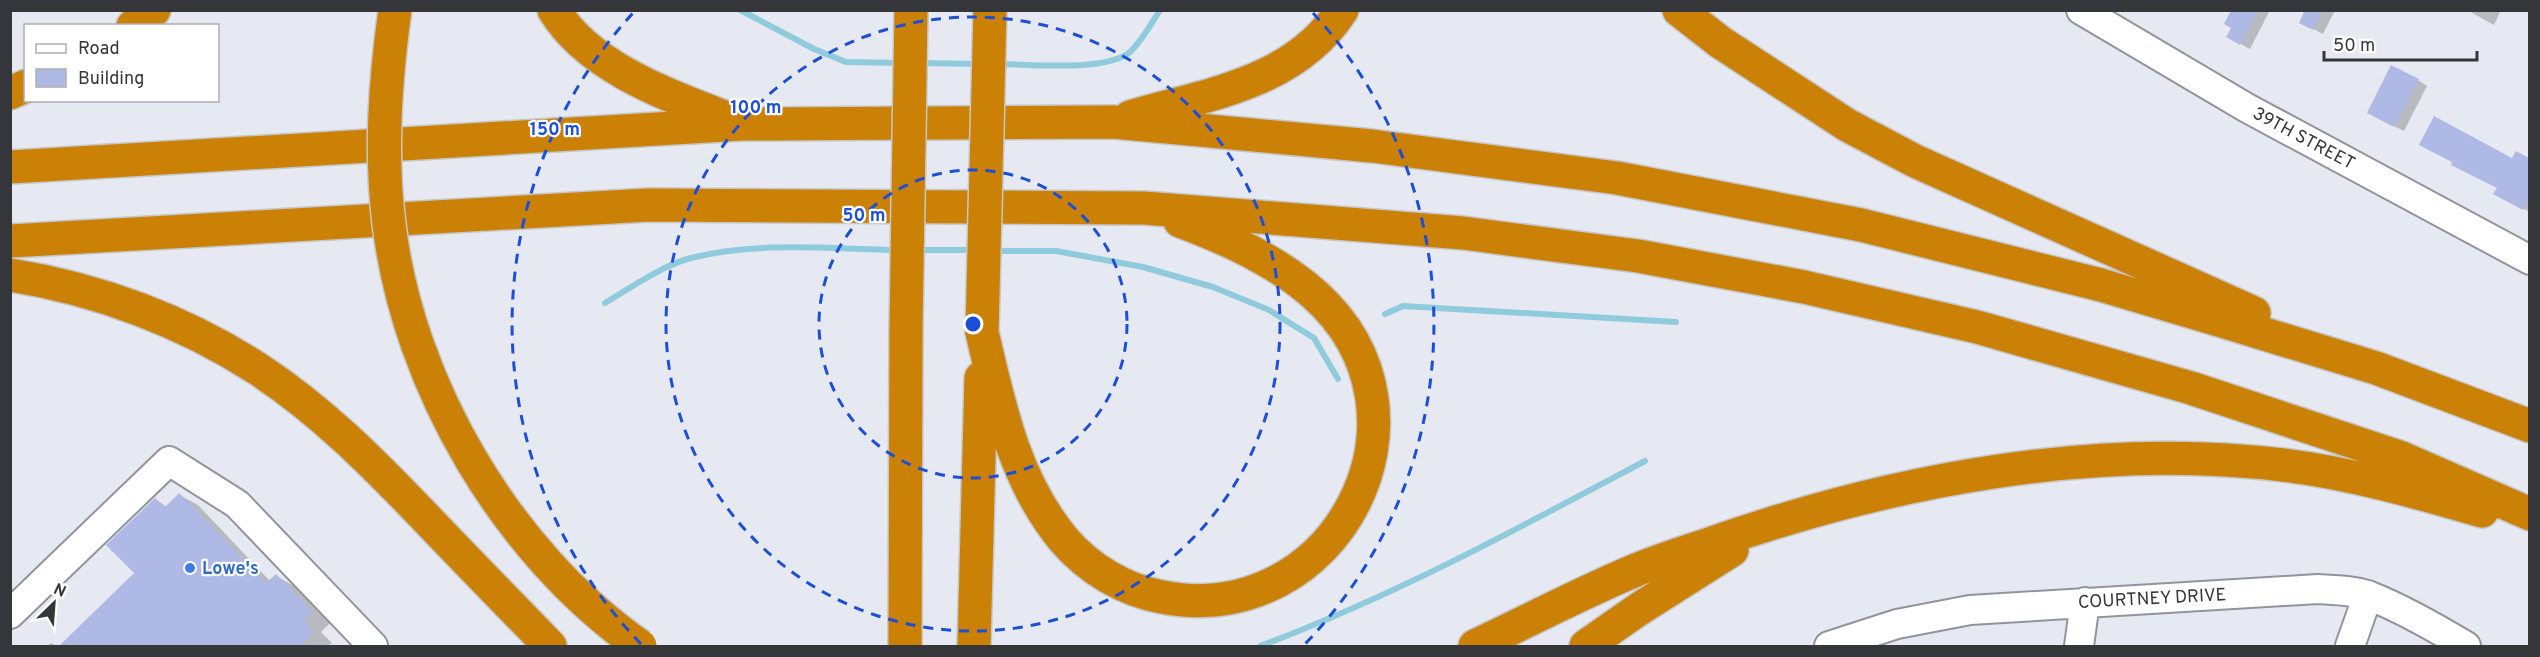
<svg xmlns="http://www.w3.org/2000/svg" width="2540" height="657" font-family="Overpass,sans-serif">
<rect width="100%" height="100%" fill="#e6e9f1"/>
<path fill="#0003" d="M 2241,10 L 2270,10 L 2250,49 L 2228,37 Z
M 2307,10 L 2335,10 L 2323,34 L 2308,26 Z
M 2467,10 L 2501,10 L 2494,25 Z
M 2418,80 L 2427,86 L 2404,131 L 2378,118 Z
M 2516,153 L 2530,160 L 2530,212 L 2505,199 Z
M 179,495 L 198,505 L 270,581 L 276,576 L 294,586 L 330,623 L 321,632 L 332,643 L 328,646 L 62,646 L 136,573 L 155,499 L 167,507 Z
M 51,643 L 57,646 L 47,646 Z"/>
<g fill="none" stroke-linecap="round" stroke-linejoin="round">
<path stroke="#8fcbdc" stroke-width="6" d="M 740,10 L 814,49 L 846,62 L 901,63
M 920,63 L 979,64
M 998,64 C 1029,64 1107,72 1130,52 C 1142,41 1151,24 1160,10
M 918,250 L 973,250
M 993,251 L 1056,251 L 1143,267 L 1213,287 L 1269,310 L 1314,338 L 1338,379
M 605,303 C 630,288 663,265 691,258 C 758,241 830,249 898,250
M 1385,314 L 1403,306 L 1676,322
M 1260,646 C 1394,596 1519,528 1645,461"/>
</g>
<path fill="#aeb9e6" d="M 2231,10 L 2258,10 L 2240,45 L 2226,37 L 2231,28 L 2224,24 Z
M 2305,10 L 2323,10 L 2313,30 L 2299,23 Z
M 2391,65 L 2419,79 L 2394,127 L 2367,113 Z
M 2434,116 L 2512,158 L 2516,151 L 2529,158 L 2529,198 L 2523,210 L 2493,194 L 2497,188 L 2451,165 L 2452,162 L 2419,145 Z
M 179,493 L 266,583 L 276,574 L 313,612 L 304,621 L 314,632 L 300,646 L 59,646 L 134,573 L 106,545 L 155,498 L 165,507 Z"/>
<g fill="none" stroke-linecap="round" stroke-linejoin="round">
<defs>
<path id="minor" d="M 2081,10 L 2247,108 L 2530,260
M 10,614 L 169,461 L 237,504 L 373,646
M 1829,646 L 1897,624 L 1970,610 L 2318,589 C 2335,590 2354,590 2370,596 C 2403,609 2436,628 2466,646
M 2079,646 L 2085,602
M 2350,646 L 2368,595"/>
<path id="highway" d="M 554,10 C 590,69 671,96 732,120
M 1679,10 L 1720,42 L 1847,125 L 1915,161 L 2254,313
M 133,26 L 154,10
M 10,93 L 26,86
M 1130,117 C 1207,94 1294,84 1342,10
M 10,167 L 742,124 L 1113,122 L 1372,146 L 1617,178 L 1861,225 L 2101,285 L 2222,321 L 2376,368 L 2530,426
M 10,241 L 648,205 L 1144,208 L 1463,233 L 1638,256 L 1804,287 L 1977,327 L 2191,388 L 2402,458 L 2530,514
M 10,275 C 98,289 184,321 258,369 C 321,410 373,463 424,516 C 466,560 508,603 550,646
M 982,332 C 999,405 1014,480 1064,540 C 1089,569 1124,590 1162,597 C 1336,631 1449,414 1314,294 C 1275,260 1228,239 1180,221
M 905,646 L 906,330
M 974,646 L 981,378
M 1475,646 C 1528,621 1581,593 1636,570 C 1662,559 1689,551 1715,542 C 1894,480 2093,442 2283,465 C 2350,473 2417,492 2482,511
M 1586,646 L 1639,609 L 1732,550"/>
</defs>
<use href="#minor" stroke="#92949c" stroke-width="32"/>
<use href="#highway" stroke="#c6c7c8" stroke-width="36"/>
<use href="#minor" stroke="#fff" stroke-width="28"/>
<use href="#highway" stroke="#cb8106" stroke-width="33"/>
<defs>
<path id="highway-bridge" d="M 395,10 C 385,81 380,152 389,224 C 408,385 507,553 640,646
M 906,330 L 911,10
M 982,332 L 990,10"/>
</defs>
<use href="#highway-bridge" stroke="#c6c7c8" stroke-width="36" stroke-linecap="butt"/>
<use href="#highway-bridge" stroke="#cb8106" stroke-width="33"/>
</g>
<g fill="none" stroke="#1d4ed8" stroke-width="3" stroke-dasharray="10 8">
<circle cx="973" cy="324" r="154"/>
<circle cx="973" cy="324" r="307"/>
<path d="M641 644A461 461 0 0 1 633 13M1313 13A461 461 0 0 1 1305 644"/>
</g>
<circle fill="#3f7fe0" stroke="#fff" stroke-width="2" cx="190" cy="568" r="6"/>
<g text-anchor="middle" stroke-width="4.5" stroke-linejoin="round" paint-order="stroke">
<g font-size="18" fill="#353639" stroke="#fff">
<text transform="translate(2304 138) rotate(28)" y="6">39TH STREET</text>
<text transform="translate(2152 598) rotate(-3)" y="6">COURTNEY DRIVE</text>
</g>
<g font-size="18" font-weight="bold" fill="#366cbe" stroke="#fff" text-anchor="start">
<text x="202" y="574">Lowe's</text>
</g>
</g>
<circle cx="973" cy="324" r="9" fill="#1d4ed8" stroke="#fff" stroke-width="3"/>
<g font-size="18" text-anchor="middle" font-weight="bold" fill="#1d4ed8" stroke="#fff" stroke-width="4.5" stroke-linejoin="round" paint-order="stroke">
<text x="756" y="113">100 m</text>
<text x="555" y="135">150 m</text>
<text x="864" y="221">50 m</text>
</g>
<rect width="2540" height="657" fill="none" stroke="#353639" stroke-width="24"/>
<rect x="24" y="24" width="195" height="78" fill="#ffffff" stroke="#aeafb0" stroke-width="1.5"/>
<rect x="36" y="44" width="30" height="9" fill="#ffffff" stroke="#aeafb0" stroke-width="1.5"/>
<text x="78" y="54" font-size="18" fill="#353639">Road</text>
<rect x="36" y="69" width="30" height="18" fill="#aeb9e6" stroke="#aeafb0" stroke-width="1.5"/>
<text x="78" y="84" font-size="18" fill="#353639">Building</text>
<g transform="translate(54 603) rotate(25)" stroke="#ffffff" stroke-width="4.5" paint-order="stroke">
<path d="M0-4.5L10 22L0 15L-10 22Z" fill="#353639"/>
<text y="-9" font-size="16" font-weight="bold" text-anchor="middle" fill="#353639">N</text>
</g>
<path d="M2324 51v9h153v-9" fill="none" stroke="#353639" stroke-width="3"/>
<text x="2333" y="51" font-size="18" fill="#353639" stroke="#ffffff" stroke-width="4.5" paint-order="stroke">50 m</text>
</svg>
